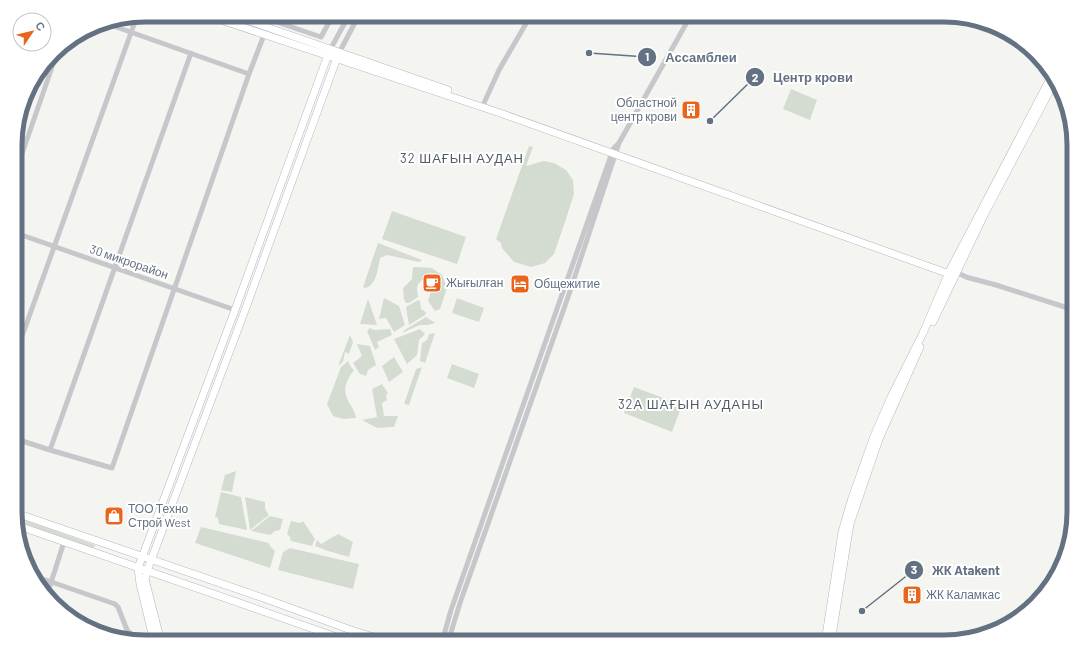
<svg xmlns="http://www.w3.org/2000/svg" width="1089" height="657" font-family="Barlow,sans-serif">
<rect width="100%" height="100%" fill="#f4f5f1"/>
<path fill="#d4dcd2" d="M 791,89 L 817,100 L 810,120 L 783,109 Z
M 529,146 L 533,147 L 526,166 L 544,161 L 554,163 L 566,170 L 573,180 L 574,194 L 565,222 L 554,254 L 545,263 L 531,267 L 514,262 L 502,248 L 501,243 L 496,239 Z
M 392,211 L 466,237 L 457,264 L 382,239 Z
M 378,243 L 422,260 L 419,262 L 387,255 L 380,258 C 378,268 377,284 366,288 L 363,287 Z
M 413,267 L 432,268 L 442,275 L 447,288 L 440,309 L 435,311 L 428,301 L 433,285 L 422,280 L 418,284 L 417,289 L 418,297 L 409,303 L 406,303 L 404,299 L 403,288 L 412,279 Z
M 384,298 L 399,306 L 405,325 L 394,332 L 386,318 L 379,319 Z
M 457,298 L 484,308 L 479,322 L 452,313 Z
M 368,299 L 377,325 L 360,324 Z
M 418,300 L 420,301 L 421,309 L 426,312 L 425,315 L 409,325 L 406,307 Z
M 426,317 L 435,323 L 428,325 L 420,325 L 404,332 L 403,331 Z
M 370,328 L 374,330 L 390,329 L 392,335 L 377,342 L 379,347 L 375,350 L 367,331 Z
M 420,329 L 425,334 L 419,340 L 417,355 L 407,364 L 394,339 Z
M 435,333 L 425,363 L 420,361 L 422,343 L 427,340 L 429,334 Z
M 350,335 L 353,342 L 349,354 L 345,352 L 343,362 L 338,366 Z
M 357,344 L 370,346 L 376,365 L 368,370 L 366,376 L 360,374 L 353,363 L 362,356 Z
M 394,357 L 403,372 L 389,382 L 382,366 Z
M 348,361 L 351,367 L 354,370 C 344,384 342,391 351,406 C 354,410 355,413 356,418 L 343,419 L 333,416 L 327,404 L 341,367 Z
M 452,364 L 479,374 L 474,388 L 447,378 Z
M 422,367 L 409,405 L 404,404 L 416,369 Z
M 382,384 L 388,393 L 386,395 L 387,400 L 382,403 L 384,416 L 398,416 L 394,427 L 377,428 L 362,420 L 377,417 L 372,389 Z
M 634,387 L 682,405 L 672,432 L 624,413 Z
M 236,471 L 232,492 L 221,490 L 225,475 Z
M 221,492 L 241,497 L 247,530 L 219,524 L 218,518 L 215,517 Z
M 245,497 L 265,502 L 265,509 L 269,515 L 250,530 Z
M 270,516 L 283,519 L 280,530 L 275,531 L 270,535 L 251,531 Z
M 16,517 L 95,545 L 95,546 L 93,548 L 16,521 Z
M 291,521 L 300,523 L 303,521 L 315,539 L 312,546 L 291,541 L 290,537 L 287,534 Z
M 201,527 L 269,543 L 270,546 L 275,551 L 270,568 L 195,543 Z
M 338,534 L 353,542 L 349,557 L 328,551 L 315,546 L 317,540 L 321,544 Z
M 290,548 L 359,564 L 353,589 L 278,570 L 283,552 Z"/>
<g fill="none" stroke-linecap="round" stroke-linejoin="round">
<defs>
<path id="major" d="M 206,15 L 500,113 L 955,276
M 232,15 L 448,90
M 933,322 L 984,215 L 1056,79
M 16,513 L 266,599 L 351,630 L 390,642
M 16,525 L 351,642
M 154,642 L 140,584 L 138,568 L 235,310 L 329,52
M 161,642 L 145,579 L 147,571 L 244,313 L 338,55
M 825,642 L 842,532 L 852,498 L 874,436 L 891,397 L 923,333 L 950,270 L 1052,75
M 831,642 L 850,524 L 879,439 L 920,347"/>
</defs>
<use href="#major" stroke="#b5b8bd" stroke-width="8"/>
<path stroke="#c5c7cb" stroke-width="5" d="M 256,15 L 321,37 L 333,15
M 682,15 L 689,18
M 105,23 L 249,74
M 330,50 L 349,15
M 339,53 L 359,15
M 484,103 L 499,70 L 531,15
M 16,171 L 59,47
M 16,233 L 235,310
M 956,272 L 966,277 L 996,285 L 1074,310
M 16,353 L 137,16
M 16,439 L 50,450 L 191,53
M 50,450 L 112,468 L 249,74 L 264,35
M 34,576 L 115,604 L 118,607 L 127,630 L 139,641
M 47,595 L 64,542
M 442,642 L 451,610 L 609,161 L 613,149 L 618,144
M 448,642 L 460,603 L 567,300 L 619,143 L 691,15"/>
<use href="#major" stroke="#fff" stroke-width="7"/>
</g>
<defs>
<symbol id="building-square" viewBox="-11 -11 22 22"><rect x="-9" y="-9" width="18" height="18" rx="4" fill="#e9641c" stroke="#fff"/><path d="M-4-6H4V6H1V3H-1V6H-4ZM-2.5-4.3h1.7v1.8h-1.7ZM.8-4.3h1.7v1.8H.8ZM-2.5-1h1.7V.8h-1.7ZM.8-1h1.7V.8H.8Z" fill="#fff"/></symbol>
<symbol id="cafe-square" viewBox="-11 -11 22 22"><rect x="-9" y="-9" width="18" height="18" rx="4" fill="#e9641c" stroke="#fff"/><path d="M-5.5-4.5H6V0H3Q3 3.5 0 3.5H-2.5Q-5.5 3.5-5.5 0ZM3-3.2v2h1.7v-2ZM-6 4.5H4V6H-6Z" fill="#fff"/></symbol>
<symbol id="hotel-square" viewBox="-11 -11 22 22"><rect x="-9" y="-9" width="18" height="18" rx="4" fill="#e9641c" stroke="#fff"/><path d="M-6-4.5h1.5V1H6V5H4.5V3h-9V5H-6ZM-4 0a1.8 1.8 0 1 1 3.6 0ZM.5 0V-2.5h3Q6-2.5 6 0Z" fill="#fff"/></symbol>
<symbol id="shop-square" viewBox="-11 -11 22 22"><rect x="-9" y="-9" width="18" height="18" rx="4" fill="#e9641c" stroke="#fff"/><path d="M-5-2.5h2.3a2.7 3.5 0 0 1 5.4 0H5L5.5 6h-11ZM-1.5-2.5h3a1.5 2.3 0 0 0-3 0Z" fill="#fff"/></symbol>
</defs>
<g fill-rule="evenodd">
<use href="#building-square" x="680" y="99" width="22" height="22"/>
<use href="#cafe-square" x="421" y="272" width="22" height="22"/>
<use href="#hotel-square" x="509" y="273" width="22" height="22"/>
<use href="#shop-square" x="103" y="505" width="22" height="22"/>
<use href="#building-square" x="901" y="584" width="22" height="22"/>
</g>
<g text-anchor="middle" stroke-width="4" stroke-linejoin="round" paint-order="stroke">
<g font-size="12" fill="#637183" stroke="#fff" text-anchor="start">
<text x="677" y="107" text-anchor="end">Областной<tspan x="677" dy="14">центр крови</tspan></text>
<text x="446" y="287">Жығылған</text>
<text x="534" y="288">Общежитие</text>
<text x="128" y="513">ТОО Техно<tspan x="128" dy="14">Строй West</tspan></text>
<text x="926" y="599">ЖК Каламкас</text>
</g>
<g font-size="12" fill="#637183" stroke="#fff">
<text transform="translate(129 262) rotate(19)" y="4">30 микрорайон</text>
</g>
<g font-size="13" letter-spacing="1" fill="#515b68" stroke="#fff">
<text x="462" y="163">32 ШАҒЫН АУДАН</text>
<text x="691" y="409">32А ШАҒЫН АУДАНЫ</text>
</g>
</g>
<path d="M0 0H1089V657H0ZM145 22H944A123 123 0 0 1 1067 145V512A123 123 0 0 1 944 635H145A123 123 0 0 1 22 512V145A123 123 0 0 1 145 22Z" fill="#fff" fill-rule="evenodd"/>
<path fill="none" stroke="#637183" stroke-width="5" d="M145 22H944A123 123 0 0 1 1067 145V512A123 123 0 0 1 944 635H145A123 123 0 0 1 22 512V145A123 123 0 0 1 145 22Z"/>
<path fill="none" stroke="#637183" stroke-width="1.5" d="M589 53L647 57M710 121L755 77M862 611L914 570"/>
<g fill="#637183" stroke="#fff" stroke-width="1.5">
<circle cx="589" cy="53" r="4"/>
<circle cx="710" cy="121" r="4"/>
<circle cx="862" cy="611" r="4"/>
<circle cx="647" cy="57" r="10"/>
<circle cx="755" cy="77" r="10"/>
<circle cx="914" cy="570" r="10"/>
</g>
<g font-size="12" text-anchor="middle" font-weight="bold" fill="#fff">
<text x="647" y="61">1</text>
<text x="755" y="82">2</text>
<text x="914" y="574">3</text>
</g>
<g font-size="13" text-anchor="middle" font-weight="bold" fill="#637183" stroke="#fff" stroke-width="4" stroke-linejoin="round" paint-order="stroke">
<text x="701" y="62">Ассамблеи</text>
<text x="813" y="82">Центр крови</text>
<text x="966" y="575">ЖК Atakent</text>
</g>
<g transform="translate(32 32) rotate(55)"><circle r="19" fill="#ffffff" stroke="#c1c6cd"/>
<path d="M0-3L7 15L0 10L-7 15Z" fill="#e9641c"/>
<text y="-6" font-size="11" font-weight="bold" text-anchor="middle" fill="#637183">С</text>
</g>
</svg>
